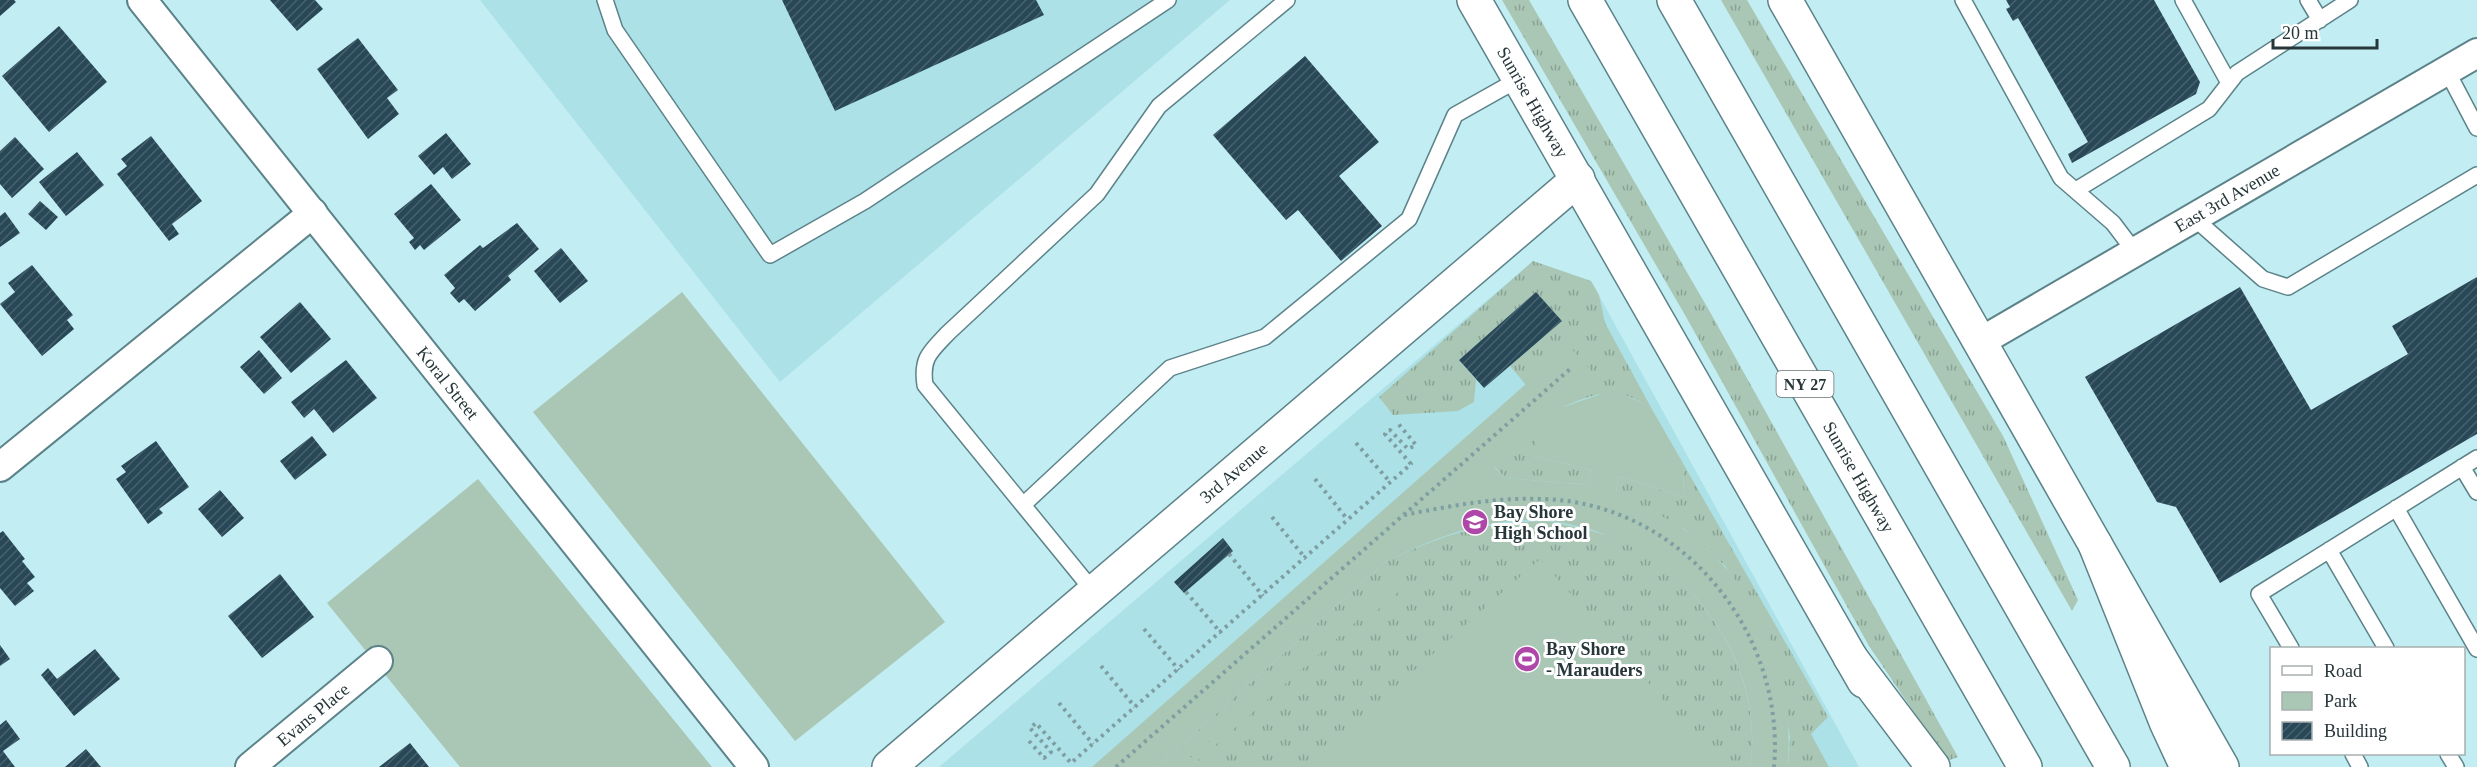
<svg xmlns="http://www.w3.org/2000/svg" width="2477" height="767" font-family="Georgia,serif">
<defs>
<pattern id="grass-tufts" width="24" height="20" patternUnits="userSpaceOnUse" patternTransform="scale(1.5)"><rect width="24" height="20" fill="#a9c7b4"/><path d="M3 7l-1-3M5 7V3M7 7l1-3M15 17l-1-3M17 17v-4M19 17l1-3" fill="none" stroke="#89a293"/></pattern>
<pattern id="building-hatch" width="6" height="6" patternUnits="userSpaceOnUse" patternTransform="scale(1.5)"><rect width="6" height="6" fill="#294857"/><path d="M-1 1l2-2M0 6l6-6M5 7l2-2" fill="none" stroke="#47616d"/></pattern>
</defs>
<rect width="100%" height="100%" fill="#c2edf3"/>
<path fill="#ade1e8" d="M 480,0 L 1230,0 L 780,382 Z
M 1533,261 L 1591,281 L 1859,767 L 939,767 Z"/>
<path fill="url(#grass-tufts)" d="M 1502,0 L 1529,0 L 1710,312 L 1958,757 L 1947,761 L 1869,646 L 1685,315 Z
M 1721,0 L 1747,0 L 2003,436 L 2078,600 L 2072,611 Z
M 1533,261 L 1591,281 L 1599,295 L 1605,323 L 1653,411 C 1619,384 1598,392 1561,408 L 1570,346 L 1526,385 L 1510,366 L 1562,321 L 1536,292 L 1459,360 L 1476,380 L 1474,402 L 1458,411 L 1393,415 L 1379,397 Z
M 1537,434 L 1533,456 L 1592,470 L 1588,485 L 1505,478 L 1494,466 Z
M 1684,465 L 1828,717 L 1811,734 L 1829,767 L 1788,767 L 1790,738 L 1781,679 L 1726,567 L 1686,530 L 1616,494 L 1618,476 L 1683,497 Z
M 1547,521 C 1576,527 1607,532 1634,547 C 1710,591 1764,678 1750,767 L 1157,767 L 1385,562 C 1444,534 1482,522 1547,521 Z"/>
<path fill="#a9c7b4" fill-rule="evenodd" d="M 682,292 L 945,622 L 795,741 L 533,412 Z
M 1569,346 L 1597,377 L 1563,407 L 1607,392 L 1625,395 L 1644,404 L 1653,411 L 1684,465 L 1683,497 L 1618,476 L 1616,493 C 1639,505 1663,515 1685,530 C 1694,535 1701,544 1709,551 C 1771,609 1793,684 1788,767 L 1750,767 C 1769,647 1666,531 1547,521 C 1489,516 1436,537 1385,562 L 1157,767 L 1092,767 ZM 1536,435 L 1533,456 L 1592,470 L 1588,485 L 1505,478 L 1494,467 Z
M 478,479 L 712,767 L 460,767 L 327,603 Z
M 1540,559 L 1715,759 L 1705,767 L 1305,767 Z
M 1390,573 L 1403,588 L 1372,615 L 1368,611 L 1194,764 L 1197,767 L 1173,767 L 1185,756 L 1189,759 L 1364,605 L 1360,600 Z"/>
<path fill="url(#building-hatch)" d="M 0,0 L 14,0 L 16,2 L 0,16 Z
M 270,0 L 315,0 L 323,9 L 297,31 Z
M 782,0 L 1036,0 L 1044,15 L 835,111 Z
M 2006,0 L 2154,0 L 2200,82 L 2196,94 L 2072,163 L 2068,154 L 2088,142 L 2018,18 L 2013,21 L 2006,9 L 2010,7 Z
M 59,26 L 107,82 L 49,132 L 2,76 Z
M 358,38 L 398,90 L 387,98 L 399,114 L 368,139 L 317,69 Z
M 1305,56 L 1379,142 L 1339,176 L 1382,226 L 1341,261 L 1298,210 L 1286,220 L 1213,135 Z
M 446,133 L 471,164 L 452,179 L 443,167 L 434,175 L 418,156 Z
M 151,136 L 202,201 L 172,224 L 179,234 L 169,241 L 117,174 L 127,166 L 121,159 Z
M 15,137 L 44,169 L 12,198 L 0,184 L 0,151 Z
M 77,152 L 104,185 L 66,216 L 39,182 Z
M 431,184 L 461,220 L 424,250 L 420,245 L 415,250 L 409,242 L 414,238 L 394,214 Z
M 40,201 L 58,217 L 46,230 L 28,214 Z
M 5,212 L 20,233 L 0,247 L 0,216 Z
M 517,223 L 539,249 L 508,276 L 511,280 L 475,311 L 464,299 L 459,303 L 450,293 L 455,288 L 444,275 L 480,245 L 483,248 Z
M 561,248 L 588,281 L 560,303 L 534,271 Z
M 32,265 L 73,315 L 67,320 L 74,329 L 42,356 L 0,304 L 15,292 L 8,283 Z
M 2477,277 L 2477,434 L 2220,583 L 2176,507 L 2157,502 L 2085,377 L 2240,287 L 2311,410 L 2408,354 L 2392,326 Z
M 1536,292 L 1562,321 L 1484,388 L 1459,360 Z
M 300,302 L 331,339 L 291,373 L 260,337 Z
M 259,350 L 282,378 L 264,394 L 240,367 Z
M 346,360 L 377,398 L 333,433 L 314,409 L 304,418 L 291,402 Z
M 312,436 L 327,455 L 295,480 L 280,461 Z
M 156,441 L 189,487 L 159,509 L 163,513 L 148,524 L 116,479 L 126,472 L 121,466 Z
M 220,490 L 244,518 L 222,537 L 198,509 Z
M 3,531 L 25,559 L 22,561 L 35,577 L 27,583 L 34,591 L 15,606 L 0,588 L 0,533 Z
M 1223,538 L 1233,551 L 1184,593 L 1174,582 Z
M 280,574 L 314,617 L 262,658 L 228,616 Z
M 0,645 L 10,659 L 0,666 Z
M 95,649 L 120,679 L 74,716 L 41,675 L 48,668 L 57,679 Z
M 6,720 L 20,739 L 3,751 L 15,767 L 0,767 L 0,725 Z
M 410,743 L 429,767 L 379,767 Z
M 86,749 L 101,767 L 65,767 Z"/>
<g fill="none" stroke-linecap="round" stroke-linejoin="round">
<defs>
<path id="lane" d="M 605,0 L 615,30 L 770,255 L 865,201 L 1168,0
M 1963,0 L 2061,178 L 2113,223 L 2135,252
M 2183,0 L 2229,83
M 2308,0 L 2320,20
M 2447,71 L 2477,128
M 2076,190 L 2209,109 L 2237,73 L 2350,0
M 2194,218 L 2263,279 L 2288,287 L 2477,175
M 2462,467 L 2477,492
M 1023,505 L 1170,368 L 1265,337 L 1409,219 L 1455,115 L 1519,79
M 2396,508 L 2477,649
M 2329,550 L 2386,648
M 1094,592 L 925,385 C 921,358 930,352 948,333 L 1097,194 L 1159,106 L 1287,0
M 2291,648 L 2259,594 L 2477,458
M 2353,754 L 2360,767
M 2448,754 L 2456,767"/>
<g id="street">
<path id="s1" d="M 142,0 L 754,767"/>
<path id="s2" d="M 1980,342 L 2477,53"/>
<path d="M 0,467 L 313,213"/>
<path id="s3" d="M 250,767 L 378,661"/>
</g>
<g id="secondary">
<path id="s4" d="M 1474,0 L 1864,681"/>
<path d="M 1785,0 L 2222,767"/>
<path id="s5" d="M 889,767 L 1578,179"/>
</g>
<g id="highway">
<path id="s6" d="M 1585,0 L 2025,767"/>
<path d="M 1674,0 L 2113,767"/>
<path d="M 2095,544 L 2167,724 L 2187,767"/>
<path d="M 1850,657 L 1933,767"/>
</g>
</defs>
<use href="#lane" stroke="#5c8389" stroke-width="18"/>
<use href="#street" stroke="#5c8389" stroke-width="32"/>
<use href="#secondary" stroke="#5c8389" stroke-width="36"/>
<use href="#highway" stroke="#5c8389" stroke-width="36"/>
<path stroke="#7e9ea2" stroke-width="4" stroke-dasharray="3 4.5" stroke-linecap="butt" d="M 1356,443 L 1390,482
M 1315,479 L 1348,520
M 1404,515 C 1450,506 1496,497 1543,499 C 1682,503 1786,633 1774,767
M 1272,517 L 1306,559
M 1229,554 L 1263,596
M 1186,592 L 1221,633
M 1144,629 L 1179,670
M 1101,666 L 1135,707
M 1059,703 L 1093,744
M 1029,741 L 1044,758 L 1051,752 L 1030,728 L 1036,723 L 1071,763 L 1411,464 L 1385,434 L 1390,430 L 1408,449 L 1416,445 L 1396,421
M 1116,767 L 1570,369"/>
<use href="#lane" stroke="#fff" stroke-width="15"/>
<use href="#street" stroke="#fff" stroke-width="28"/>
<use href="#secondary" stroke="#fff" stroke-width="33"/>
<use href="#highway" stroke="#fff" stroke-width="33"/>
</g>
<defs>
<symbol id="school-disc" viewBox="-11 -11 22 22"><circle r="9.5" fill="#af47a9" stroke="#fff"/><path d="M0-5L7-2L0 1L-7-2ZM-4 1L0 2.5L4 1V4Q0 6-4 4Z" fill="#fff"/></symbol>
<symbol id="stadium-disc" viewBox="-11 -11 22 22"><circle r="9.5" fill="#af47a9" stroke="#fff"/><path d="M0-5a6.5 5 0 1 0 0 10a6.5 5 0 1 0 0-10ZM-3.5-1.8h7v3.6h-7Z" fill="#fff"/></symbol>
</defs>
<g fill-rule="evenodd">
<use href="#school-disc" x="1460" y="507" width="30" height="30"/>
<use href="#stadium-disc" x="1512" y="644" width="30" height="30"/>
</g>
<g text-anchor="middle" stroke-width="6" stroke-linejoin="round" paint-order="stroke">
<rect fill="#fff" stroke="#677274" stroke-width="1.5" x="1776.5" y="371" width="57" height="26" rx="4.5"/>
<g font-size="16" font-weight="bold" fill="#263639">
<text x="1805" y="390">NY 27</text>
</g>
<g font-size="18" fill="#263639" stroke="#fff">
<text dy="6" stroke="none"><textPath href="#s4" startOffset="118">Sunrise Highway</textPath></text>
<text dy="6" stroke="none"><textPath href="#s2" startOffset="286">East 3rd Avenue</textPath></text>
<text dy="6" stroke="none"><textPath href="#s1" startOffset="490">Koral Street</textPath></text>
<text dy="6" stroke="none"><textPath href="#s5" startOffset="453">3rd Avenue</textPath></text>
<text dy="6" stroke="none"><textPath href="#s6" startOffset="550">Sunrise Highway</textPath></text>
<text dy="6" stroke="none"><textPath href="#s3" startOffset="82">Evans Place</textPath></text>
</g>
<g font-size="18" font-weight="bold" fill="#263639" stroke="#fff" text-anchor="start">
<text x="1494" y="518">Bay Shore<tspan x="1494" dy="21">High School</tspan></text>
<text x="1546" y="655">Bay Shore<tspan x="1546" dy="21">- Marauders</tspan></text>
</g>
</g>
<rect x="2270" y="647" width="195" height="108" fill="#ffffff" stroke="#a8afb0" stroke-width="1.5"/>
<rect x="2282" y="666" width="30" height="9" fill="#ffffff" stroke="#a8afb0" stroke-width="1.5"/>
<text x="2324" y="677" font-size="18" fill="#263639">Road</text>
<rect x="2282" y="692" width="30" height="18" fill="#a9c7b4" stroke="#a8afb0" stroke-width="1.5"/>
<text x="2324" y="707" font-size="18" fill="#263639">Park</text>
<rect x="2282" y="722" width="30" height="18" fill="url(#building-hatch)" stroke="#a8afb0" stroke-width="1.5"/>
<text x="2324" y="737" font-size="18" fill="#263639">Building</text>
<path d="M2273 39v9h104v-9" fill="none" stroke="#263639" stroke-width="3"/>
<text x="2282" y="39" font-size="18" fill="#263639" stroke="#ffffff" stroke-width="4.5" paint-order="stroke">20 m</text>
</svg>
